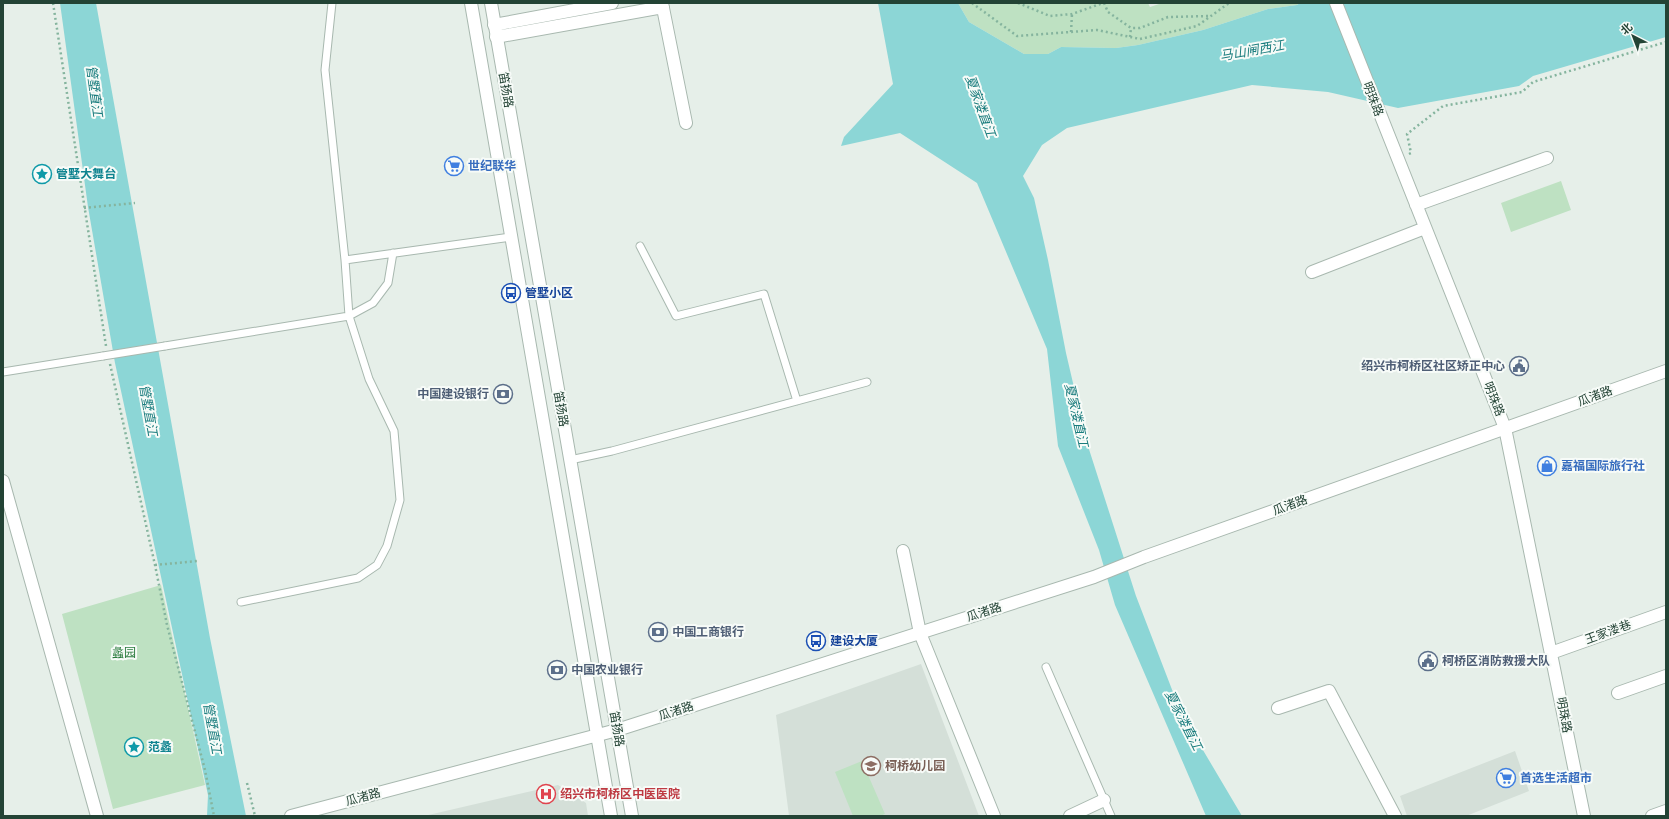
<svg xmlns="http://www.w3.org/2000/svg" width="1669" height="819" font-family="'Titillium Web','Noto Sans SC',sans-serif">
<rect width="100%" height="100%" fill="#e6efe9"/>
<path fill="#d4dfd8" d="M 921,664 L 979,816 L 789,816 L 776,715 Z
M 1515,751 L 1529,791 L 1466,816 L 1407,816 L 1400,796 Z
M 558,785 L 586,803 L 588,816 L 424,816 Z"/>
<path fill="#bee1c2" d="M 958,3 L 1148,3 L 1150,7 L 1162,3 L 1300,3 L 1297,5 L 1268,9 L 1203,30 L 1138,45 L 1116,48 L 1061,47 L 1048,54 L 1024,54 L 969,22 Z
M 1561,181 L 1571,210 L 1511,232 L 1501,203 Z
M 161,585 L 205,785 L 113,809 L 62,614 Z
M 862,761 L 885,814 L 880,816 L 853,816 L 835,772 Z"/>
<path fill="#8cd6d6" d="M 60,3 L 96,3 L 210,638 L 246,816 L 207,816 L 208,795 L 115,363 L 88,207 Z
M 878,3 L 958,3 L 969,22 L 1024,54 L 1048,54 L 1061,47 L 1116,48 L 1138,45 L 1203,30 L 1268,9 L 1297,5 L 1300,3 L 1666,3 L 1666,37 L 1533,76 L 1519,86 L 1398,108 L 1328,92 L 1252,85 L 1067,128 L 1042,145 L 1023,176 L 1034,198 L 1048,260 L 1066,353 L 1087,443 L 1136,596 L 1181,713 L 1242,816 L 1206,816 L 1115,605 L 1099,550 L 1058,446 L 1047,349 L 977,183 L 900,133 L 841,146 L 844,137 L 893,84 Z"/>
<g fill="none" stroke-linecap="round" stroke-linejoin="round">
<defs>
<path id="service" d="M 640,246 L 676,316 L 764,294 L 797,401
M 345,260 L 511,237
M 165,346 L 349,316 L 373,303 L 388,283 L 393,253
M 3,372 L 103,356
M 570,460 L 612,451 L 867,382
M 241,602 L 358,578 L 377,565 L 387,546 L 400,500 L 394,431 L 369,379 L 349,316 L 345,260 L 325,70 L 332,3
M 1046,667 L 1111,816"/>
<path id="minor" d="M 662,3 L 686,123
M 1336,3 L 1505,428 L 1584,816
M 494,25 L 612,3
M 496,37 L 663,7
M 1416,205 L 1547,158
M 1312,272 L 1425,228
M 3,481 L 97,816
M 903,551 L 920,633 L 994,816
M 1551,653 L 1666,612
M 1618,693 L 1666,676
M 1278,708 L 1329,691 L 1395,816
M 1070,816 L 1104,800
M 1652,816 L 1666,811"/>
<path id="tertiary" d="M 471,3 L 611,816
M 491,3 L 632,816
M 291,816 L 617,730 L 1094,577 L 1144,557 L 1666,371"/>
</defs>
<use href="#service" stroke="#a8b8af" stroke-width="9"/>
<use href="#minor" stroke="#a8b8af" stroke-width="14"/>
<use href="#tertiary" stroke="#a8b8af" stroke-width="14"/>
<path stroke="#85b49e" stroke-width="2.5" stroke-dasharray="2 3" stroke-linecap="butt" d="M 53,3 L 106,346
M 972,3 L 1017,36 L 1097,30 L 1140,39 L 1197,26 L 1229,3
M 1018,3 L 1050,16 L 1072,14 L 1103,3
M 1104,3 L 1108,12 L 1131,28 L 1140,28 L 1168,17 L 1210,16
M 1071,32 L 1072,14
M 1130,37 L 1131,28
M 1409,154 L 1411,153 L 1407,134 L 1443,106 L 1522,92 L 1533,82 L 1666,42
M 84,208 L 135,203
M 110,364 L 155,565 L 167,625 L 205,770 L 214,816
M 155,565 L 198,561
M 247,783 L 255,816"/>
<use href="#service" stroke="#fff" stroke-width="7"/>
<use href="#minor" stroke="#fff" stroke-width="12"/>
<use href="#tertiary" stroke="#fff" stroke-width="12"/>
<defs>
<path id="service-bridge" d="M 103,356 L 165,346"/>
</defs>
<use href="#service-bridge" stroke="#a8b8af" stroke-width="9" stroke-linecap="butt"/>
<use href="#service-bridge" stroke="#fff" stroke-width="7"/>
</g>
<defs>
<symbol id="supermarket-ring" viewBox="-11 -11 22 22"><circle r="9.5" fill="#f7fbf8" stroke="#3f7fe0" stroke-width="1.5"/><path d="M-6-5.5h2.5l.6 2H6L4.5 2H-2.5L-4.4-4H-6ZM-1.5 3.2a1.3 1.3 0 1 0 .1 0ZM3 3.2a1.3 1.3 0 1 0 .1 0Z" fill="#3f7fe0"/></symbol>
<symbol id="sight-ring" viewBox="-11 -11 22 22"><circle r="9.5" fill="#f7fbf8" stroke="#0f9aa8" stroke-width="1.5"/><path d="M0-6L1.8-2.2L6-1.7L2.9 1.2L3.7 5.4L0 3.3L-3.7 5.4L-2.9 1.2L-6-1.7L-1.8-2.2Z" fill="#0f9aa8"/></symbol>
<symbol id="bus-ring" viewBox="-11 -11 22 22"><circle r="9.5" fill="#f7fbf8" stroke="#1a4fb4" stroke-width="1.5"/><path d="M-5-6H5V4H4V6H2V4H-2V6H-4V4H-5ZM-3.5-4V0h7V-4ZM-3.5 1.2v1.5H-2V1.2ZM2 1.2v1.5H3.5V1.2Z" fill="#1a4fb4"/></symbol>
<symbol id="civic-ring" viewBox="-11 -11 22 22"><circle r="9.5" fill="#f7fbf8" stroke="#5c6f8a" stroke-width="1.5"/><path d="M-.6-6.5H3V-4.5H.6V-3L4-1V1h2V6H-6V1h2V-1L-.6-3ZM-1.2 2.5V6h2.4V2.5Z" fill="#5c6f8a"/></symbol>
<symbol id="bank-ring" viewBox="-11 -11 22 22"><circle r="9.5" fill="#f7fbf8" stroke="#5c6f8a" stroke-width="1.5"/><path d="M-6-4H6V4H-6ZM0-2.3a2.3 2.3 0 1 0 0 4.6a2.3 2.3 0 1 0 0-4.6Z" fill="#5c6f8a"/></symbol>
<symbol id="shop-ring" viewBox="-11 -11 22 22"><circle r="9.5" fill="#f7fbf8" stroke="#3f7fe0" stroke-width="1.5"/><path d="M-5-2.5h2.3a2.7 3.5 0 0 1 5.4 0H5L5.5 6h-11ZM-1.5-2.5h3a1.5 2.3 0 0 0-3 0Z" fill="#3f7fe0"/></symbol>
<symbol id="school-ring" viewBox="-11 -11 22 22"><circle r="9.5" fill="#f7fbf8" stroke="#8d6e63" stroke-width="1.5"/><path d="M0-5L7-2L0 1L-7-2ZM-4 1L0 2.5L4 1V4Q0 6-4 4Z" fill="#8d6e63"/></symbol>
<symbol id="hospital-ring" viewBox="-11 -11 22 22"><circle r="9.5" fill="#f7fbf8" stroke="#e0444e" stroke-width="1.5"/><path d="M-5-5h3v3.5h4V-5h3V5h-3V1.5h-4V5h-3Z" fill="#e0444e"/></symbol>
</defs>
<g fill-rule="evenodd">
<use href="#supermarket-ring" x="443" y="155" width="22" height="22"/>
<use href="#sight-ring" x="31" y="163" width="22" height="22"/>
<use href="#bus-ring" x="500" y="282" width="22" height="22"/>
<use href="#civic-ring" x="1508" y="355" width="22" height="22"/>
<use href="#bank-ring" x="492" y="383" width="22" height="22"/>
<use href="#shop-ring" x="1536" y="455" width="22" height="22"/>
<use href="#bank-ring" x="647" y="621" width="22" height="22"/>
<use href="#bus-ring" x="805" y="630" width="22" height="22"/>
<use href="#civic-ring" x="1417" y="650" width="22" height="22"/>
<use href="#bank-ring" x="546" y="659" width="22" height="22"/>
<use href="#sight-ring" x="123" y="736" width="22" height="22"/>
<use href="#school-ring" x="860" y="755" width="22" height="22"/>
<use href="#supermarket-ring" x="1495" y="767" width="22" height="22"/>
<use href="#hospital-ring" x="535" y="783" width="22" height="22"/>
</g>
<g text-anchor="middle" stroke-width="4" stroke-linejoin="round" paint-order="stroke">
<g font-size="12" fill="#234335" stroke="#f7fbf8">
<text transform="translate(506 90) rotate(80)" y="4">笛扬路</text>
<text transform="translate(1373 99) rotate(69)" y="4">明珠路</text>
<text transform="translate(1595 396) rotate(-20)" y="4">瓜渚路</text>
<text transform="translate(1494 399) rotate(68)" y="4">明珠路</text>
<text transform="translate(561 409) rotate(80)" y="4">笛扬路</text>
<text transform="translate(1290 505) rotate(-20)" y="4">瓜渚路</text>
<text transform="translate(984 612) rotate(-18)" y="4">瓜渚路</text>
<text transform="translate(1608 632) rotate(-20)" y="4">王家溇巷</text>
<text transform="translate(676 711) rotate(-18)" y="4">瓜渚路</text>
<text transform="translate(1564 715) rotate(79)" y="4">明珠路</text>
<text transform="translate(617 729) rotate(80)" y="4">笛扬路</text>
<text transform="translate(363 797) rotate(-15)" y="4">瓜渚路</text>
</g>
<g font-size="12" font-weight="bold" fill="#366cbe" stroke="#f7fbf8" text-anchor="start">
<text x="468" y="170">世纪联华</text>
<text x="1561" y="470">嘉福国际旅行社</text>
<text x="1520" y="782">首选生活超市</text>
</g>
<g font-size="12" font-weight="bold" fill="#0d838f" stroke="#f7fbf8" text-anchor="start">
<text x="56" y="178">管墅大舞台</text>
<text x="148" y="751">范蠡</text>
</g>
<g font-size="12" font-weight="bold" fill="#164399" stroke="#f7fbf8" text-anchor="start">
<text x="525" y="297">管墅小区</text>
<text x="830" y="645">建设大厦</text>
</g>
<g font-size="12" font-weight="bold" fill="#4e5e75" stroke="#f7fbf8" text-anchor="start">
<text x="1505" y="370" text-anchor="end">绍兴市柯桥区社区矫正中心</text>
<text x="489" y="398" text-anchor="end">中国建设银行</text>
<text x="672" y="636">中国工商银行</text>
<text x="1442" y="665">柯桥区消防救援大队</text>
<text x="571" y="674">中国农业银行</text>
</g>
<g font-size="12" fill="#2b7c3e" stroke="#f7fbf8">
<text x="124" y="657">蠡园</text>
</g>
<g font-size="12" font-weight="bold" fill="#785e54" stroke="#f7fbf8" text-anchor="start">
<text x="885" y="770">柯桥幼儿园</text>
</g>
<g font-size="12" font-weight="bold" fill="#be3a42" stroke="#f7fbf8" text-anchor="start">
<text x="560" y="798">绍兴市柯桥区中医医院</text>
</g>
<g font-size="13" font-style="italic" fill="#197c7d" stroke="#f7fbf8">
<text transform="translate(1252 50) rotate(-10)" y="5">马山闸西江</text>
<text transform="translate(95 91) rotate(82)" y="5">管墅直江</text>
<text transform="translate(981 106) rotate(70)" y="5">夏家溇直江</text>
<text transform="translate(149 410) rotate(80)" y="5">管墅直江</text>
<text transform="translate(1077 415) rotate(77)" y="5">夏家溇直江</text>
<text transform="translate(1184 720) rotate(63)" y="5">夏家溇直江</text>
<text transform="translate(213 728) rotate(80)" y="5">管墅直江</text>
</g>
</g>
<rect width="1669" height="819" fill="none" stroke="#234335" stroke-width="8"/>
<g transform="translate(1633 36) rotate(318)" stroke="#f7fbf8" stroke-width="3" paint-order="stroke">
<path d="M0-3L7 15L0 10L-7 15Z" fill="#234335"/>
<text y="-6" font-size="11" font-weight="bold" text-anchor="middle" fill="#234335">北</text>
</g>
</svg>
